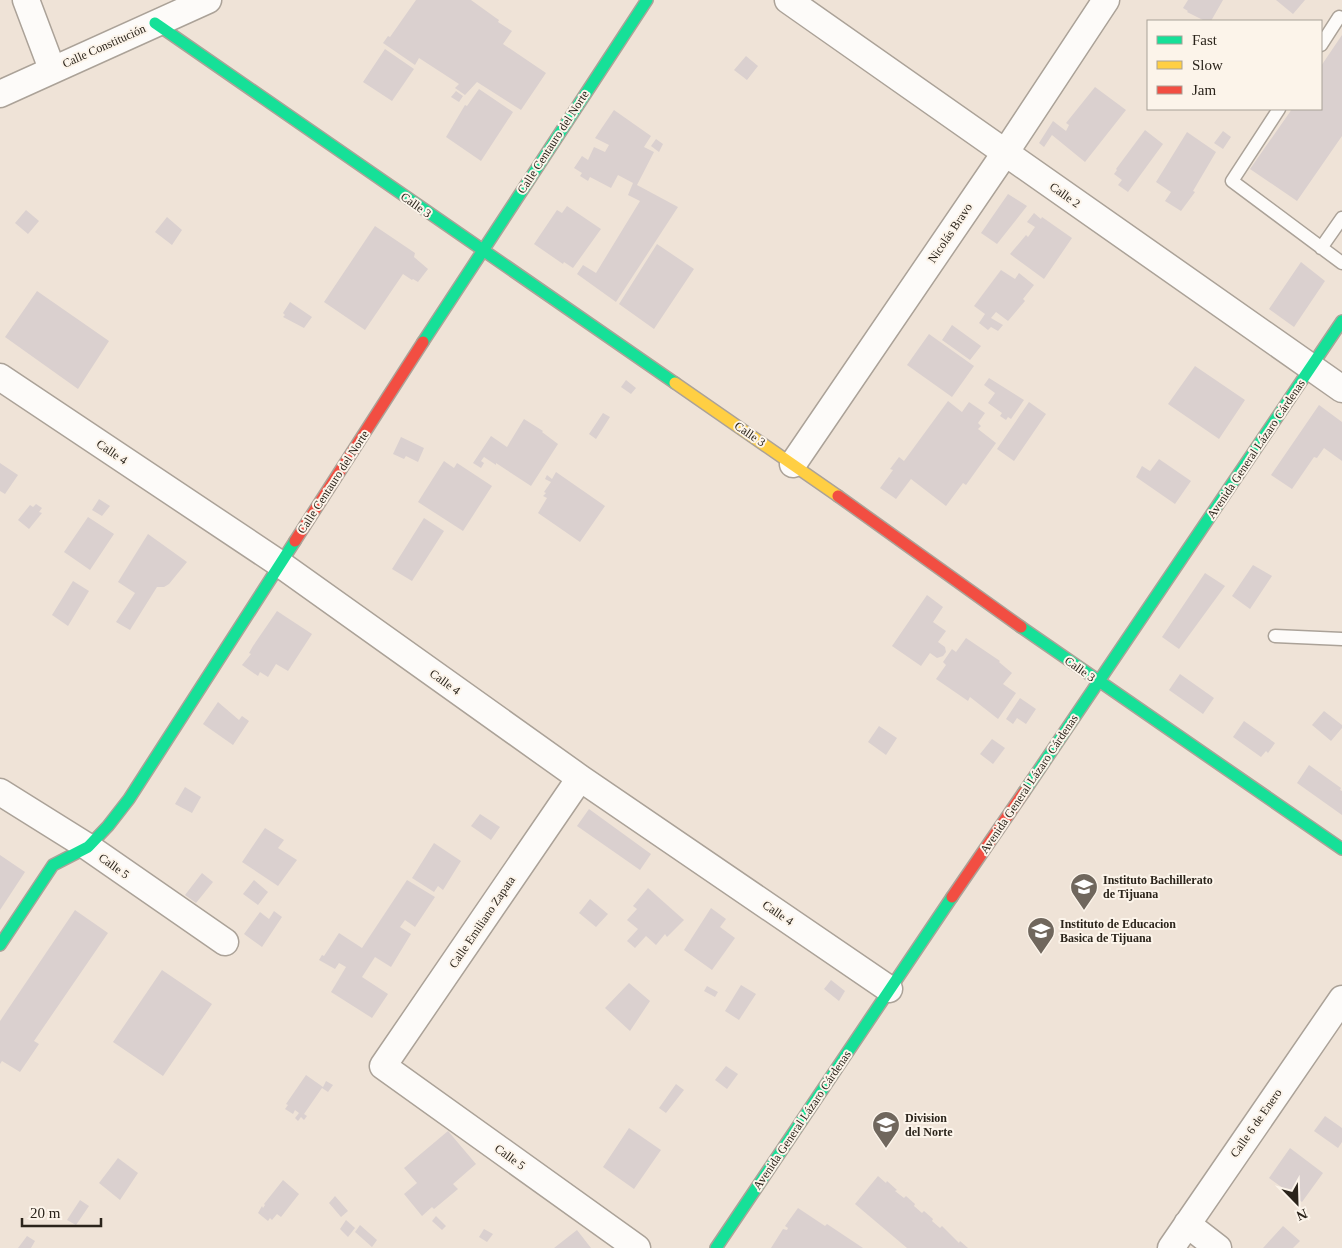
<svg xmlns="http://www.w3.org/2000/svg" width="1342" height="1248" font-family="Georgia,serif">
<rect width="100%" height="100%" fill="#efe3d7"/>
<path fill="#dad0cf" d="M 416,0 L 471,0 L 496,18 L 499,20 L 498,22 L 512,31 L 503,44 L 546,73 L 521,110 L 477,82 L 465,95 L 455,88 L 459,84 L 419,58 L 415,65 L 383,43 L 388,36 L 390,37 Z
M 1188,0 L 1223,0 L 1211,21 L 1205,21 L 1187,12 L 1188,11 L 1183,8 Z
M 1276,0 L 1305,0 L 1293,14 Z
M 1342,35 L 1342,136 L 1297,201 L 1250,169 L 1292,109 L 1321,109 L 1321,66 Z
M 385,49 L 414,69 L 392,101 L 363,82 Z
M 746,56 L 758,66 L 747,80 L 734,70 Z
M 1095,87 L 1126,110 L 1085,162 L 1052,135 L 1044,147 L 1039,143 L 1053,121 L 1066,131 L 1069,125 L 1066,123 Z
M 479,89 L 513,112 L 481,161 L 446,137 L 465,105 L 467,106 Z
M 456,91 L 463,96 L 459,102 L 451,97 Z
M 614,110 L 651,136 L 644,147 L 654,152 L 637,185 L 678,207 L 616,302 L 577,274 L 583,265 L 596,273 L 640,201 L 628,195 L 633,183 L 618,175 L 611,188 L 590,177 L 588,181 L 580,176 L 582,173 L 574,168 L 582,156 L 588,160 L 594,147 L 605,152 L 609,145 L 595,138 Z
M 1145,130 L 1163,144 L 1128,192 L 1118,185 L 1122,180 L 1114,174 L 1117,170 L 1116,169 Z
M 1223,131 L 1231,137 L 1223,149 L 1214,143 Z
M 1187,132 L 1216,152 L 1193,191 L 1195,192 L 1181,211 L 1165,201 L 1171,192 L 1156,182 Z
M 656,139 L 663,144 L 659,152 L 651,146 Z
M 1008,194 L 1027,206 L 997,244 L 981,233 Z
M 567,206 L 601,229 L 573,268 L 564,262 L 563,264 L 534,244 L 557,210 L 562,213 Z
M 26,210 L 39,221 L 28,234 L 15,223 Z
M 1034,213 L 1041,219 L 1042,217 L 1072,238 L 1044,279 L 1010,254 L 1026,235 L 1028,237 L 1035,227 L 1027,222 Z
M 167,217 L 182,230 L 172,245 L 155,232 Z
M 375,226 L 415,253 L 414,257 L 428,269 L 418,282 L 413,279 L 412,280 L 403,274 L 365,330 L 324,302 Z
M 657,244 L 694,269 L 654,329 L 619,304 Z
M 1301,262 L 1325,281 L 1294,327 L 1269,309 Z
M 1001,270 L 1015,279 L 1019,273 L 1034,285 L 1023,299 L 1025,301 L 1008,321 L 996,312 L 991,318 L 1003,325 L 998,331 L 991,327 L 988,330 L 979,323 L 985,314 L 974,306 Z
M 37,291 L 109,341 L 78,389 L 5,337 Z
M 290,302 L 312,317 L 304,328 L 283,317 L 285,315 L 283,313 Z
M 952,325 L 981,346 L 970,360 L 942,340 Z
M 929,334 L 974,366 L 952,397 L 907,365 Z
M 1195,366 L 1245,400 L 1219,439 L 1168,404 Z
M 989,378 L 1024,400 L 1011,419 L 1008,417 L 1006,420 L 1000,416 L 1002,413 L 988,403 L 995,393 L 984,385 Z
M 626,380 L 636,388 L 631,394 L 621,387 Z
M 948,401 L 962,412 L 969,402 L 985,413 L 978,423 L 981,426 L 978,429 L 996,443 L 966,485 L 963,483 L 946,506 L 911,479 L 896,499 L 880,488 L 893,470 L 890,469 L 899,457 L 904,461 Z
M 1029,402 L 1046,414 L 1014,461 L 997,449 Z
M 1319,405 L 1342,422 L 1342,461 L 1324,448 L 1317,458 L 1314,457 L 1292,489 L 1271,475 Z
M 603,413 L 610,417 L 596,439 L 589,434 Z
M 524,419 L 543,431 L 542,432 L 558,444 L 531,486 L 496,463 L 496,465 L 484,457 L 481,461 L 484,463 L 481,468 L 473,463 L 491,436 L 507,447 Z
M 401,437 L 424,448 L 418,462 L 406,456 L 404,459 L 393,454 Z
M 1159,459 L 1191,481 L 1175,504 L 1136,477 L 1142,466 L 1150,471 Z
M 444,461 L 454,468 L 457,463 L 492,486 L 463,531 L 418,502 Z
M 0,463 L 18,475 L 5,494 L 0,491 Z
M 556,472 L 605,506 L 580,542 L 538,513 L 547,498 L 543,496 L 546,493 L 544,492 L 551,482 L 545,479 L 547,475 L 552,479 Z
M 99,499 L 110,506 L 102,516 L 92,510 Z
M 36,504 L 42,508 L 39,512 L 42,513 L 29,529 L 18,520 L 30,505 L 33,507 Z
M 88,517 L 114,534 L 90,570 L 64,552 Z
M 424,518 L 444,531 L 412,581 L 392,569 Z
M 148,534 L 187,562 L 169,584 L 164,587 L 157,587 L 130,630 L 116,622 L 135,593 L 118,582 Z
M 1253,565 L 1272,576 L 1250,609 L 1232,596 Z
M 1205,573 L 1225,586 L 1179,649 L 1162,637 Z
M 73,581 L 89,591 L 68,626 L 52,615 Z
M 927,595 L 943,607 L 933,622 L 946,631 L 938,642 L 945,647 L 946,652 L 943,656 L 937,658 L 930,653 L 921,666 L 892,646 Z
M 277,611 L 312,634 L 288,671 L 276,664 L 268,677 L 260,672 L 258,676 L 242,665 L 251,654 L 249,653 L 253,646 Z
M 966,638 L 1000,661 L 999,662 L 1012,673 L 1003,684 L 1016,693 L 998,719 L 970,697 L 968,701 L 936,679 L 946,665 L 943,662 L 952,649 L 956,652 Z
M 1180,674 L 1214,698 L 1203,714 L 1169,690 Z
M 1020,698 L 1036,709 L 1026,724 L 1017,718 L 1013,724 L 1006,719 Z
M 218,702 L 239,720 L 242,716 L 249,721 L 233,745 L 203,724 Z
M 1324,711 L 1342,725 L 1342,728 L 1331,741 L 1312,725 Z
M 1244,721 L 1275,743 L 1268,753 L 1266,751 L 1261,757 L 1233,737 Z
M 879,726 L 897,738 L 886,755 L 868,742 Z
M 992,739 L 1005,748 L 993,764 L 980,754 Z
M 1309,765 L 1341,788 L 1340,790 L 1342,791 L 1342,815 L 1297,783 Z
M 185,787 L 201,797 L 192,813 L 175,804 Z
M 589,809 L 651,854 L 640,870 L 577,826 Z
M 480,814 L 500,827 L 491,840 L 471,826 Z
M 265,828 L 284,840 L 278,848 L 297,860 L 278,886 L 242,862 Z
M 434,843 L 461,861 L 443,890 L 438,886 L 434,892 L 412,878 Z
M 0,855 L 25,872 L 0,910 Z
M 202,873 L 213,882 L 196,903 L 185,895 Z
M 254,880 L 268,892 L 258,905 L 243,894 Z
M 407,880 L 435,897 L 415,927 L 405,920 L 400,927 L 411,934 L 391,967 L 375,957 L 362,977 L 388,994 L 372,1018 L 331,992 L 346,967 L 339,963 L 335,969 L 319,960 L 322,955 L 324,956 L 339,933 L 362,948 Z
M 648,888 L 684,920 L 667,937 L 665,934 L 656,945 L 646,936 L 635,948 L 627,941 L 638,929 L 627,920 L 637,909 L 633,906 Z
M 590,899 L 608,914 L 596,927 L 579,913 Z
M 711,908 L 726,919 L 720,927 L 735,938 L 712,970 L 684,950 Z
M 75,910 L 108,933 L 34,1041 L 39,1044 L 20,1072 L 2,1061 L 0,1064 L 0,1021 Z
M 274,911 L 282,917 L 262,947 L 244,934 L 260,912 L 269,919 Z
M 162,970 L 212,1004 L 163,1076 L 113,1042 Z
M 831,980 L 845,991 L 839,1001 L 824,989 Z
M 629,983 L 650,1001 L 630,1031 L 605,1008 Z
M 741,985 L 756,994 L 739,1020 L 725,1011 Z
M 707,986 L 718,992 L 715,997 L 704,991 Z
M 726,1066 L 738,1074 L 727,1089 L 715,1080 Z
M 306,1075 L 323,1087 L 326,1081 L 333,1085 L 328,1092 L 322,1088 L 304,1114 L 307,1116 L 304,1120 L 301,1117 L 298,1121 L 295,1118 L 299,1113 L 295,1110 L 293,1114 L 285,1109 L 288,1105 L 286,1104 Z
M 676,1084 L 684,1090 L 666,1113 L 659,1108 Z
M 1325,1116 L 1342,1128 L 1342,1142 L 1338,1148 L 1314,1131 Z
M 629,1128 L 661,1150 L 634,1189 L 603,1167 Z
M 448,1131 L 476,1164 L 453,1184 L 458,1189 L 434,1209 L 432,1207 L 422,1216 L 404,1194 L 417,1183 L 404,1168 Z
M 1290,1148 L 1323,1173 L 1302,1202 L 1269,1178 Z
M 118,1158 L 138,1173 L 120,1200 L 99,1183 Z
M 878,1176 L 886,1183 L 887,1181 L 897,1190 L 895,1191 L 904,1198 L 906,1196 L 915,1204 L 914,1206 L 922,1213 L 924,1211 L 933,1219 L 932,1221 L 940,1228 L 942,1226 L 959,1243 L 960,1241 L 968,1248 L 907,1248 L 855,1204 Z
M 283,1180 L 299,1194 L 281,1217 L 277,1214 L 272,1220 L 270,1218 L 268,1221 L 258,1213 L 262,1206 L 263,1208 L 265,1205 L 264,1204 Z
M 335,1196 L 348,1211 L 341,1217 L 329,1203 Z
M 80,1200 L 89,1206 L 76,1225 L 67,1220 Z
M 798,1208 L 825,1226 L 827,1224 L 863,1248 L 771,1248 L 783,1229 L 787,1230 L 788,1228 L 785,1226 Z
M 436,1216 L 446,1226 L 442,1230 L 432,1221 Z
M 346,1220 L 355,1228 L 348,1237 L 340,1229 Z
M 360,1225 L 377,1240 L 372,1247 L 355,1232 Z
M 1283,1226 L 1300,1241 L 1293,1248 L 1263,1248 Z
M 484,1229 L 493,1234 L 487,1242 L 479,1237 Z
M 577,1230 L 591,1248 L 554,1248 Z
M 27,1236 L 35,1241 L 31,1248 L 18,1248 Z"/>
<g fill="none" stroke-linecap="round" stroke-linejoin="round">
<defs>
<path id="lane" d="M 1321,45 L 1339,17
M 1279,109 L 1232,181 L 1342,263
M 1321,248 L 1342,218
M 1275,636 L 1342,639"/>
<path id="street" d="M 26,0 L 52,69
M 788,0 L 1342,389
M 0,94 L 208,0
M 0,377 L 280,564 L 580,778 L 889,989
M 793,464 L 1005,153 L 1106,0
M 580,778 L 383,1066 L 637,1248
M 0,792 L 88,847 L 225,942
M 1187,1224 L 1218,1248
M 1171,1248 L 1342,999"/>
<path id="fast" d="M 155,23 L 675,383
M 423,342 L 647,0
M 1021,627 L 1342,849
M 1024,792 L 1342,321
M 0,945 L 53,865 L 88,847 L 108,826 L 129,799 L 295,541
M 716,1248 L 952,897"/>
<path id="slow" d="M 675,383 L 838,496"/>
<path id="jam" d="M 838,496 L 1021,627
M 295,541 L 423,342
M 952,897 L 1024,792"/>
</defs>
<use href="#lane" stroke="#aba298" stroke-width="15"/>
<use href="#street" stroke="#aba298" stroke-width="29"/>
<use href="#fast" stroke="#aba298" stroke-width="14"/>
<use href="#slow" stroke="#aba298" stroke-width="14"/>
<use href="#jam" stroke="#aba298" stroke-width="14"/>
<use href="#lane" stroke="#fdfbf9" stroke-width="12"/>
<use href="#street" stroke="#fdfbf9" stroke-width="26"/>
<use href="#fast" stroke="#16e098" stroke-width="11"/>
<use href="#slow" stroke="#ffcf43" stroke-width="11"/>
<use href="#jam" stroke="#f24e42" stroke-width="11"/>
</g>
<defs>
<symbol id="university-pin" viewBox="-11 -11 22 30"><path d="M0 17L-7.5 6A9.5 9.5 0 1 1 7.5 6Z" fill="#70675d" stroke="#fcf4ea"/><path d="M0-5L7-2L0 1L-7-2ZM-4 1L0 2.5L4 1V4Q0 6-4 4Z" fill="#fff"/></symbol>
<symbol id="school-pin" viewBox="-11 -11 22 30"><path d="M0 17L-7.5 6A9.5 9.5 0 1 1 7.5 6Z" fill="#70675d" stroke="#fcf4ea"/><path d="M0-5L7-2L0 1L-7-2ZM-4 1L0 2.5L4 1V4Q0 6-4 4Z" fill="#fff"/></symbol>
</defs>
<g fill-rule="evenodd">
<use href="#university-pin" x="1068" y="871" width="32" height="43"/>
<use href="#school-pin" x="1025" y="915" width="32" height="43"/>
<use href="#school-pin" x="870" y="1109" width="32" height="43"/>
</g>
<g text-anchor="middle" stroke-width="4" stroke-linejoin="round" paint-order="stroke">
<g font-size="12" fill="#2b241b" stroke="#fcf4ea">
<text transform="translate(104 46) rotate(-24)" y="4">Calle Constitución</text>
<text transform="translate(553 142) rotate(-57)" y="4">Calle Centauro del Norte</text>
<text transform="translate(1065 195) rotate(35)" y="4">Calle 2</text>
<text transform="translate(416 205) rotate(35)" y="4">Calle 3</text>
<text transform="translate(950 233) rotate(-56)" y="4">Nicolás Bravo</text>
<text transform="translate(750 434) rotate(34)" y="4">Calle 3</text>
<text transform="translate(1256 449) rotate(-56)" y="4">Avenida General Lázaro Cárdenas</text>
<text transform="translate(112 452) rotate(34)" y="4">Calle 4</text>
<text transform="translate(333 482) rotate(-57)" y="4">Calle Centauro del Norte</text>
<text transform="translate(1080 669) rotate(35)" y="4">Calle 3</text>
<text transform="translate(445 682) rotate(36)" y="4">Calle 4</text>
<text transform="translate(1029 784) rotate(-56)" y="4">Avenida General Lázaro Cárdenas</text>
<text transform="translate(114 866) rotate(35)" y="4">Calle 5</text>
<text transform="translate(778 913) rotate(34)" y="4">Calle 4</text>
<text transform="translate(482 922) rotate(-56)" y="4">Calle Emiliano Zapata</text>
<text transform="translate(802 1120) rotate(-56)" y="4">Avenida General Lázaro Cárdenas</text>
<text transform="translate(1256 1123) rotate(-55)" y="4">Calle 6 de Enero</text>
<text transform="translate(510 1157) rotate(36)" y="4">Calle 5</text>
</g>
<g font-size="12" font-weight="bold" fill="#2b241b" stroke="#fcf4ea" text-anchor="start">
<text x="1103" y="884">Instituto Bachillerato<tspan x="1103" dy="14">de Tijuana</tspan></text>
<text x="1060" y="928">Instituto de Educacion<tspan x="1060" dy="14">Basica de Tijuana</tspan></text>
<text x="905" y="1122">Division<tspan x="905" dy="14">del Norte</tspan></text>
</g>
</g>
<rect x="1147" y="20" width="175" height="90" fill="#fcf4ea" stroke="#a8a197"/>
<rect x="1157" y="36" width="25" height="8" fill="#16e098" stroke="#a8a197"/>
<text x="1192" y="45" font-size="15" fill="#2b241b">Fast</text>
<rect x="1157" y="61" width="25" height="8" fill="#ffcf43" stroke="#a8a197"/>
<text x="1192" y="70" font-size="15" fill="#2b241b">Slow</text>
<rect x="1157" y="86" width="25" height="8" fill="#f24e42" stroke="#a8a197"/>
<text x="1192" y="95" font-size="15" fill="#2b241b">Jam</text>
<g transform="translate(1297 1203) rotate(157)" stroke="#fcf4ea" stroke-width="4" paint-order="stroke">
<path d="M0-4L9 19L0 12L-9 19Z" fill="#2b241b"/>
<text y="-8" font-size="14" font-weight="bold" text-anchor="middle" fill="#2b241b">N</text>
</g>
<path d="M22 1218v8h79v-8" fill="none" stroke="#2b241b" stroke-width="2.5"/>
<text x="30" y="1218" font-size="15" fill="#2b241b" stroke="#fcf4ea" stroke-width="4" paint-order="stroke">20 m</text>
</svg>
